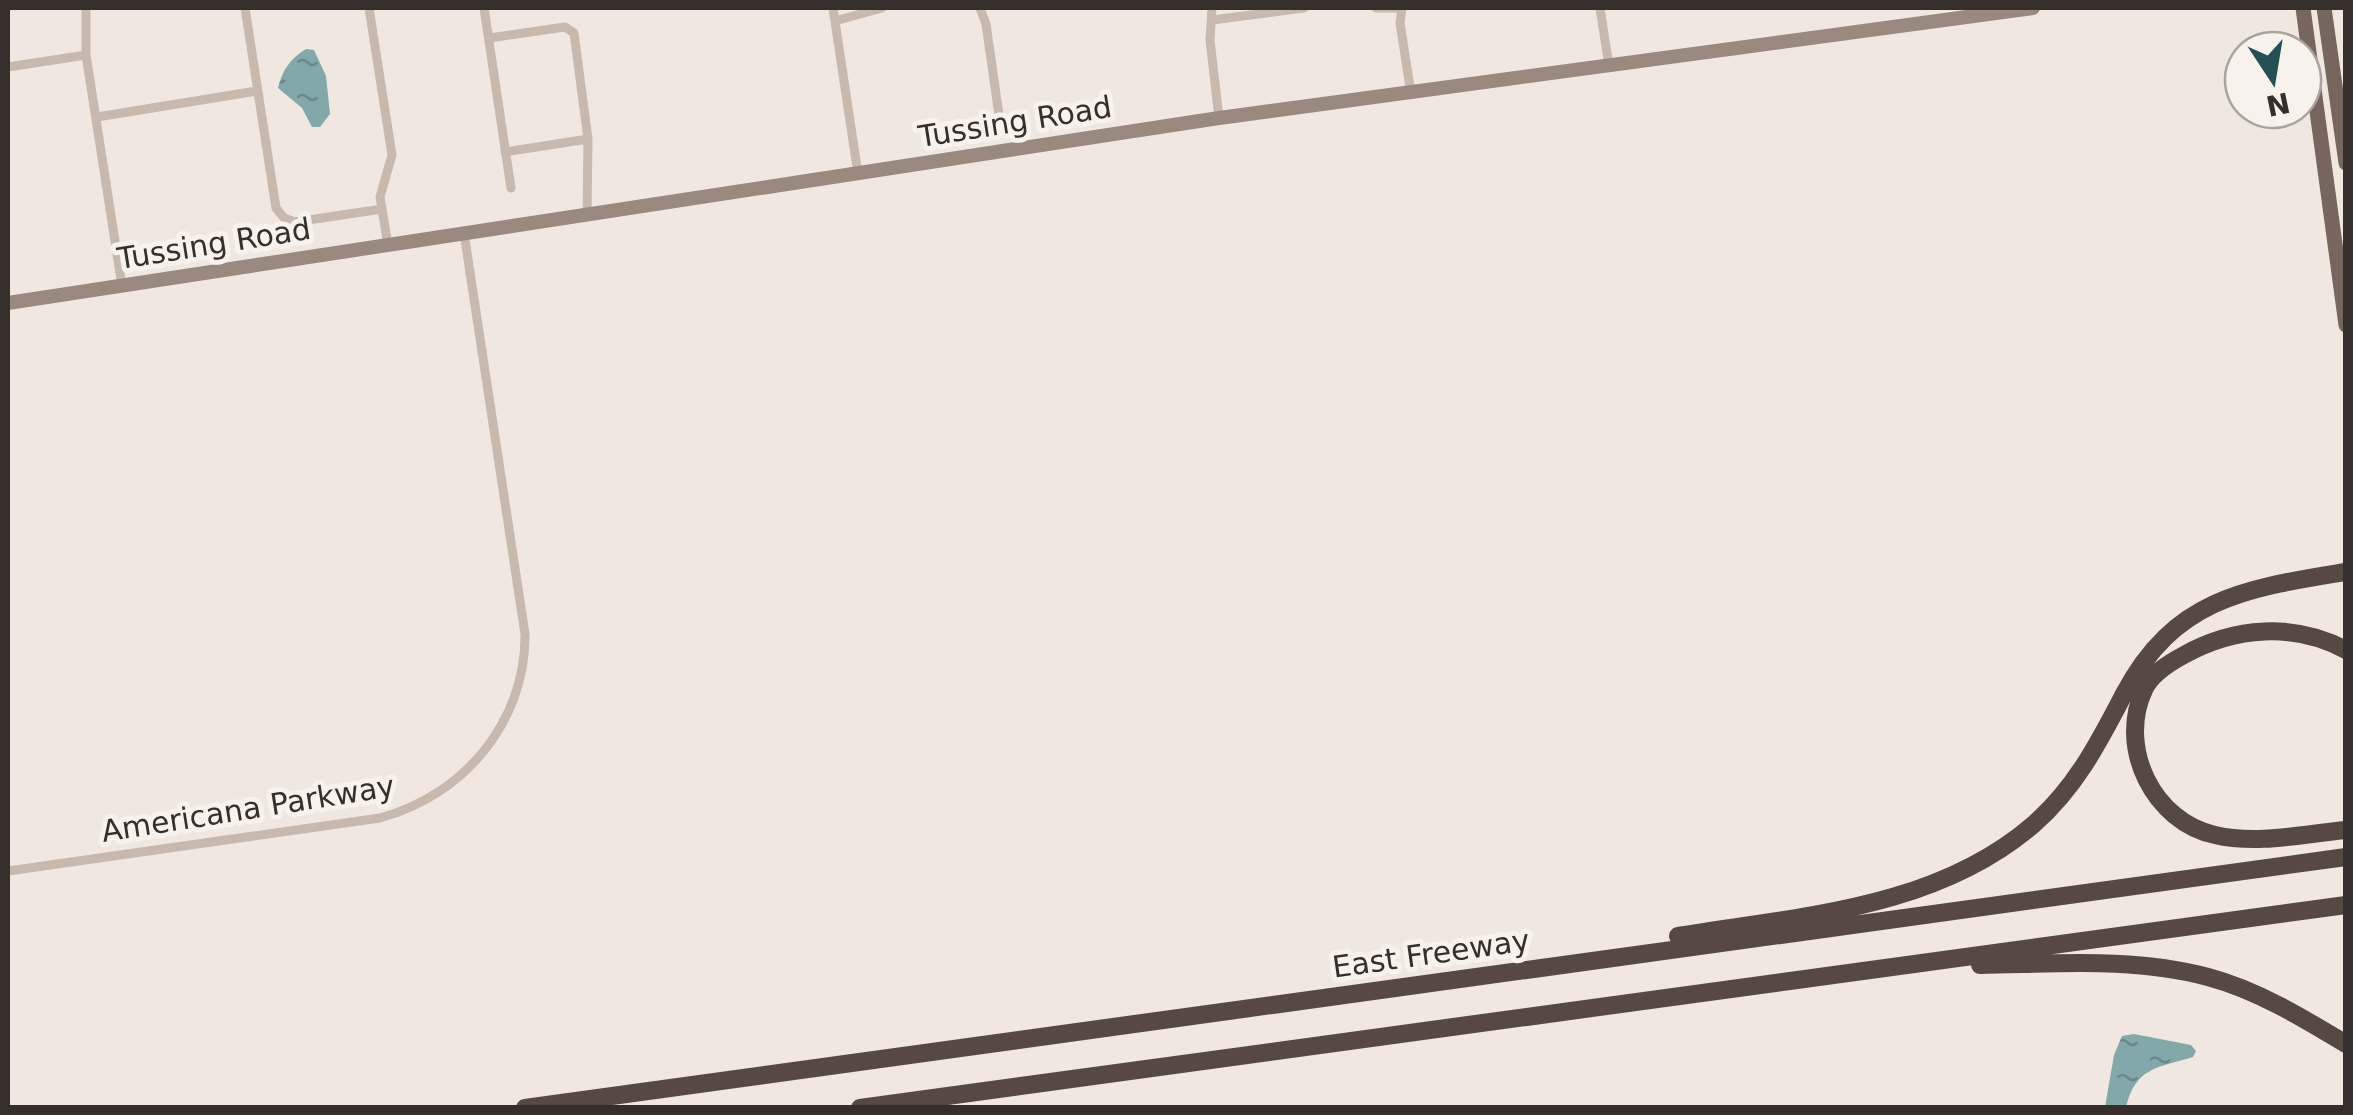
<svg xmlns="http://www.w3.org/2000/svg" width="2353" height="1115" font-family="'DejaVu Sans',sans-serif">
<defs>
<pattern id="water-ripples" width="26" height="14" patternUnits="userSpaceOnUse" patternTransform="scale(2.5)"><rect width="26" height="14" fill="#82a8aa"/><path d="M2 4q2-2 4 0t4 0M15 11q2-2 4 0t4 0" fill="none" stroke="#6b898b"/></pattern>
</defs>
<rect width="100%" height="100%" fill="#f0e8e0"/>
<path fill="url(#water-ripples)" d="M 306,49 L 314,50 L 326,76 L 330,114 L 320,127 L 312,127 L 302,108 L 278,88 C 283,69 290,59 306,49 Z
M 2134,1034 L 2191,1045 L 2196,1051 L 2193,1057 C 2157,1068 2136,1067 2126,1107 L 2105,1107 L 2114,1055 L 2122,1036 Z"/>
<g fill="none" stroke-linecap="round" stroke-linejoin="round">
<path stroke="#c7b9ad" stroke-width="9" d="M 86,8 L 86,55 L 122,286
M 245,8 L 276,208 L 284,218 L 295,222 L 382,209
M 369,8 L 392,155 L 380,197 L 388,245
M 484,8 L 511,188
M 833,8 L 858,174
M 980,8 L 986,24 L 1000,122
M 1212,8 L 1210,40 L 1219,118
M 1376,8 L 1396,8
M 1402,8 L 1400,23 L 1411,94
M 1600,8 L 1609,66
M 1212,20 L 1304,8
M 835,21 L 882,8
M 489,38 L 565,27 L 574,33 L 588,139 L 587,214
M 8,67 L 86,55
M 97,117 L 257,91
M 505,152 L 588,139
M 8,871 L 380,818 C 463,796 526,722 525,634 L 464,233"/>
<path stroke="#9a897f" stroke-width="14" d="M 8,303 L 1219,118 L 2033,8"/>
<path stroke="#76665e" stroke-width="15" d="M 2303,8 L 2346,325
M 2324,8 L 2346,163"/>
<path stroke="#564943" stroke-width="18" d="M 2346,650 C 2294,622 2234,627 2184,655 C 2169,663 2151,674 2144,690 C 2117,748 2154,822 2215,835 C 2257,845 2303,834 2346,830
M 1678,936 C 1800,916 1936,909 2034,824 C 2076,787 2099,742 2124,694 C 2175,597 2248,588 2346,572
M 1980,965 C 2056,964 2134,957 2208,977 C 2257,990 2303,1018 2346,1044
M 525,1108 L 2346,857
M 860,1108 L 2346,905"/>
</g>
<g text-anchor="middle" stroke-width="10" stroke-linejoin="round" paint-order="stroke">
<g font-size="30" fill="#362e2b" stroke="#f8f2ec">
<text transform="translate(1015 122) rotate(-9)" y="10">Tussing Road</text>
<text transform="translate(214 244) rotate(-9)" y="10">Tussing Road</text>
<text transform="translate(248 809) rotate(-9)" y="10">Americana Parkway</text>
<text transform="translate(1431 954) rotate(-8)" y="10">East Freeway</text>
</g>
</g>
<rect width="2353" height="1115" fill="none" stroke="#362e2b" stroke-width="20"/>
<g transform="translate(2273 80) rotate(168)"><circle r="48" fill="#f8f2ec" stroke="#aaa49f" stroke-width="2.5"/>
<path d="M0-8L18 38L0 25L-18 38Z" fill="#255053"/>
<text y="-15" font-size="28" font-weight="bold" text-anchor="middle" fill="#362e2b">N</text>
</g>
</svg>
